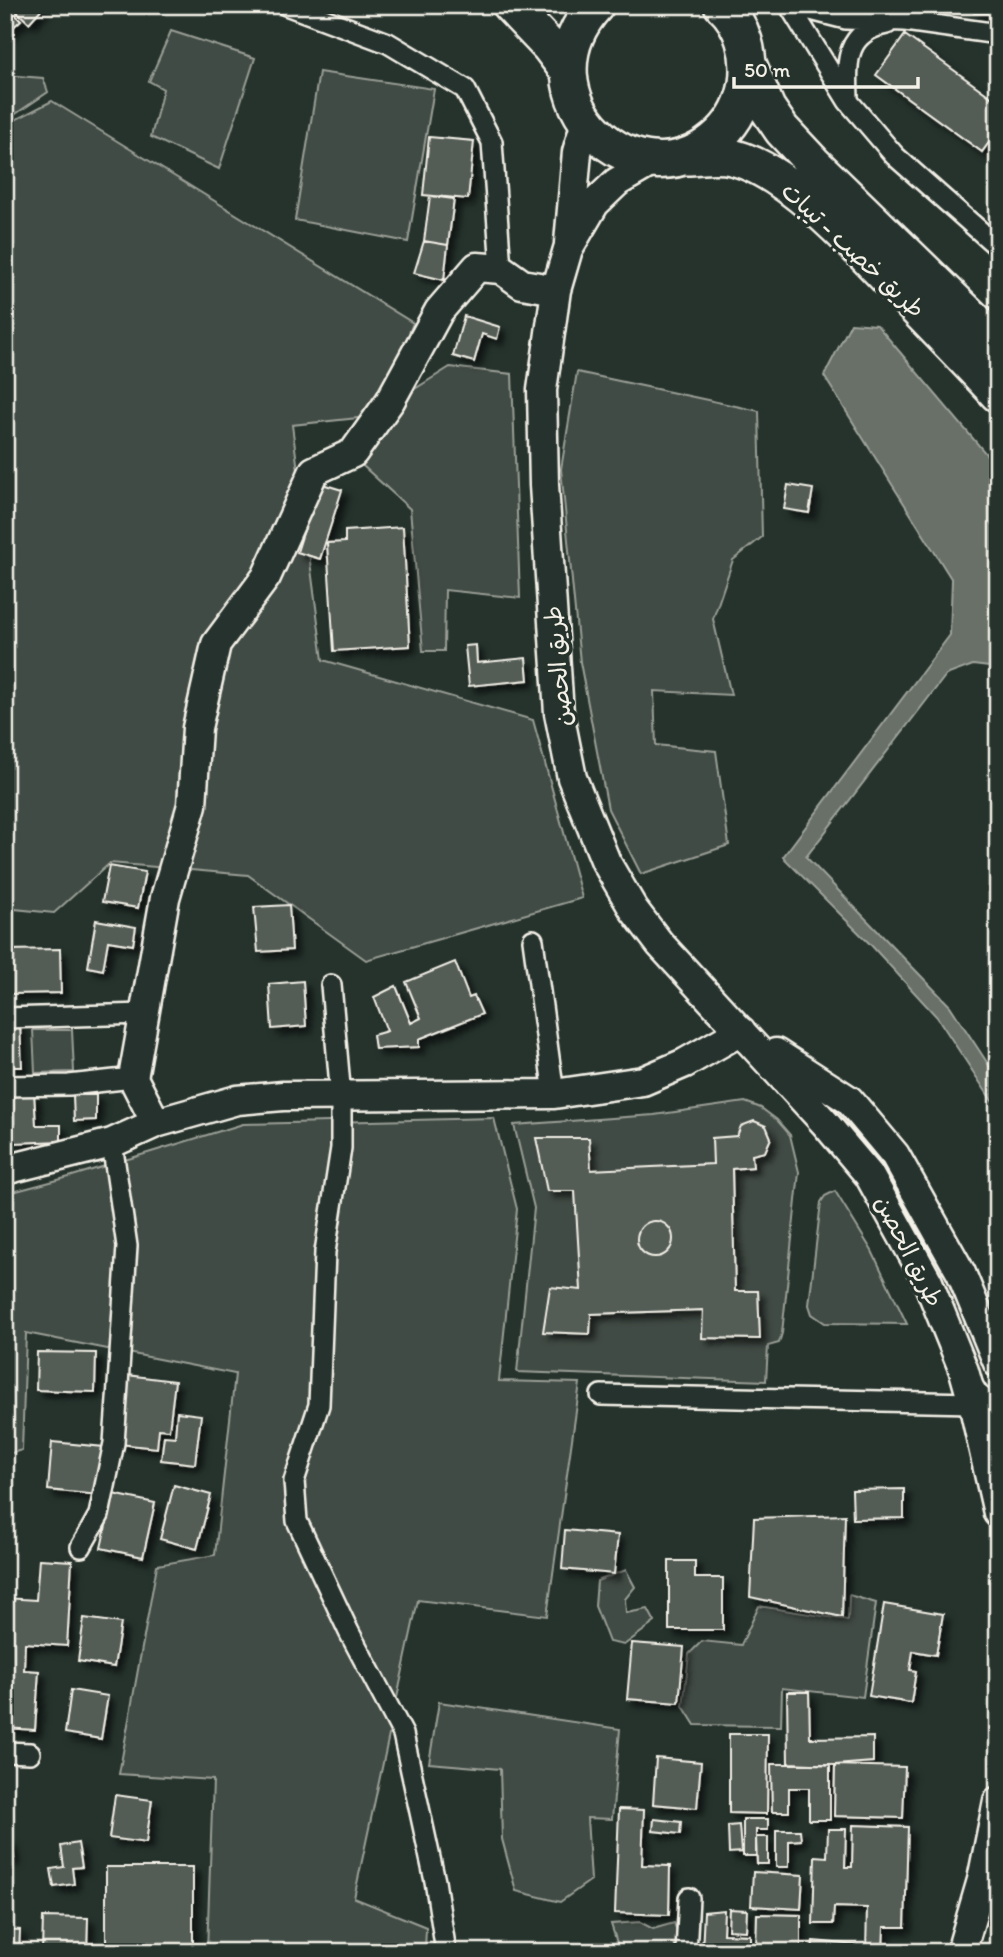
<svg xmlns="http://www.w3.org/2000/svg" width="1003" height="1957" font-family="Itim,'Playpen Sans Arabic',sans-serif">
<defs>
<filter id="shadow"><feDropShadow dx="6" dy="6" stdDeviation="3.5" flood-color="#0009"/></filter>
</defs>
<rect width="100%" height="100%" fill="#26332d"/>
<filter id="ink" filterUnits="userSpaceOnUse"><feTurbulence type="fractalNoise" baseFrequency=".0143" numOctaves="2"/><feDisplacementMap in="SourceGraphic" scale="14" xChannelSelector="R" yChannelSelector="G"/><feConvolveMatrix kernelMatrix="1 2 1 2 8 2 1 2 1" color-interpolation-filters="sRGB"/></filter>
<g filter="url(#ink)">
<path fill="#414b45" stroke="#9a9e96" stroke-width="2" d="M 171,31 L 255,58 L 219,169 L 151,137 L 163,89 L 149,81 Z
M 319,72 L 434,89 L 408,242 L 295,220 Z
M 5,75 L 43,78 L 48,92 L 5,121 Z
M 52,101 L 413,323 L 377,416 L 292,425 L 323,660 L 533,720 L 582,898 L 366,960 L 248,875 L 110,863 L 54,913 L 5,908 L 5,125 Z
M 450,367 L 512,374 L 520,598 L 445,590 L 444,651 L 423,651 L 410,509 L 362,465 L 367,430 L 402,397 Z
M 577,372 L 759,411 L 762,537 L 733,560 L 713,619 L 731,695 L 654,691 L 656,745 L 716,751 L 729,845 L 641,874 L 608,809 L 580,662 L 561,469 Z
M 33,1030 L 72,1030 L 74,1072 L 35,1073 Z
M 745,1102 L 761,1108 L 777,1120 L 790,1135 L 799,1172 L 782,1333 L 779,1343 L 768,1346 L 766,1381 L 517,1372 L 534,1208 L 514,1125 L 654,1115 Z
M 494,1118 L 517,1209 L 499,1381 L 580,1383 L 547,1616 L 418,1600 L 354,1898 L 426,1927 L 425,1952 L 207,1952 L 213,1780 L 119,1774 L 157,1565 L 215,1555 L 235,1374 L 26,1333 L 22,1450 L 5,1455 L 5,1194 L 69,1177 L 243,1124 Z
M 835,1191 L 872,1251 L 907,1324 L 825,1323 L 812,1314 L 809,1305 L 821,1202 L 825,1196 Z
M 626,1570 L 635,1587 L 625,1599 L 626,1613 L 648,1609 L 655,1622 L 624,1645 L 609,1642 L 595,1606 L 597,1581 Z
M 849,1595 L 876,1603 L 863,1697 L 782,1688 L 781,1726 L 695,1725 L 683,1706 L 689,1654 L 702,1641 L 741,1645 L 759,1606 L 848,1620 Z
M 439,1702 L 620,1729 L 612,1819 L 587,1818 L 591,1880 L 560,1902 L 516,1891 L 502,1839 L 500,1769 L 429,1763 Z
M 640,1922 L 653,1929 L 674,1923 L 678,1934 L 678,1952 L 628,1952 L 628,1947 L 618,1946 L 611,1924 Z"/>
<path fill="#676f68" stroke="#9fa39b" stroke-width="2" d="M 851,323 L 877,325 L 998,468 L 998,668 L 973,665 L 946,675 L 806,857 L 950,1006 L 998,1079 L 998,1110 L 937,1017 L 870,944 L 783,857 L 950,635 L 952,580 L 824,376 Z"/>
<path fill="#525c55" stroke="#f4f1e8" stroke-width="2" filter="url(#shadow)" d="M 5,5 L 21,20 L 5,35 Z
M 10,5 L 45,5 L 29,23 Z
M 974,5 L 998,5 L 998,13 L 974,13 Z
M 905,35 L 998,102 L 998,130 L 982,152 L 876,75 Z
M 429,137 L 474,141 L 468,199 L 423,195 Z
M 430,196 L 454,199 L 448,245 L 424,241 Z
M 424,241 L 448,245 L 444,280 L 414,273 Z
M 464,316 L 500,327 L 497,339 L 482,334 L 474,362 L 453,356 Z
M 319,483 L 342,490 L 320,559 L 297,552 Z
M 788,485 L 813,489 L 809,513 L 784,509 Z
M 403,527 L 410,646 L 334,651 L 327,543 L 345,542 L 345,531 Z
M 476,645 L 477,663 L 526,658 L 528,680 L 469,686 L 465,646 Z
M 109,866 L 145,872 L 138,908 L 102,902 Z
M 289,905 L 292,950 L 258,952 L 254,907 Z
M 96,920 L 136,927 L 133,945 L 108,941 L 103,970 L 88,967 Z
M 60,949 L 61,993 L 10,994 L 9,950 Z
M 455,962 L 469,998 L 474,996 L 482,1014 L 419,1039 L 419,1047 L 375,1049 L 373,1035 L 387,1031 L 374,997 L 396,986 L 411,1023 L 421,1018 L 406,982 Z
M 303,981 L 306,1026 L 272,1029 L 269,984 Z
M 20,1024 L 22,1067 L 5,1067 L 5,1025 Z
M 13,1092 L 34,1092 L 36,1125 L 61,1125 L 61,1141 L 14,1143 Z
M 73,1095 L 96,1095 L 96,1120 L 74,1121 Z
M 5,1100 L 6,1100 L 7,1143 L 5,1143 Z
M 754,1121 L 766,1126 L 771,1138 L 765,1152 L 752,1155 L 753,1167 L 732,1169 L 735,1291 L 758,1291 L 760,1339 L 702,1338 L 703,1310 L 591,1314 L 590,1334 L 543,1332 L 550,1287 L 581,1290 L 575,1191 L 547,1191 L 536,1138 L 589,1138 L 591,1170 L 713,1164 L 712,1138 L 737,1136 L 741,1126 Z
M637 1239a18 18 0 1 1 36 0a18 18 0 1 1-36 0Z
M 37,1352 L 96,1353 L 95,1392 L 36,1390 Z
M 127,1375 L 175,1381 L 169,1430 L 159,1429 L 157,1448 L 119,1444 Z
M 177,1412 L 201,1415 L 195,1464 L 161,1460 L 164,1436 L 175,1437 Z
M 52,1442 L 104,1447 L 99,1495 L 48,1490 Z
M 174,1485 L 211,1495 L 197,1549 L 160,1539 Z
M 904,1489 L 904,1518 L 853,1519 L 852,1490 Z
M 113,1494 L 155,1503 L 143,1557 L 101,1548 Z
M 845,1515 L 842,1617 L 750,1597 L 754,1518 Z
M 565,1530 L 618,1535 L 614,1574 L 562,1569 Z
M 39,1559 L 72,1561 L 67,1646 L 25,1643 L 24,1670 L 39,1671 L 35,1730 L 5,1728 L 5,1598 L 36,1600 Z
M 669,1561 L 695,1561 L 695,1578 L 723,1578 L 723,1630 L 669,1630 Z
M 884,1604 L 943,1614 L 936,1655 L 913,1651 L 910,1670 L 916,1671 L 911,1703 L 869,1696 Z
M 84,1618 L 121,1623 L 114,1667 L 78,1661 Z
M 632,1643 L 684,1647 L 679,1703 L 627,1699 Z
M 71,1690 L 108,1696 L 101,1739 L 65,1733 Z
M 787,1692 L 809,1692 L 810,1738 L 873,1737 L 873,1762 L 835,1765 L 788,1763 Z
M 729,1734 L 768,1734 L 767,1814 L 729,1813 Z
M 656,1758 L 701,1762 L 697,1808 L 653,1804 Z
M 771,1764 L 830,1764 L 830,1820 L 809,1820 L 809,1788 L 789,1788 L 789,1812 L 772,1812 Z
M 835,1765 L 905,1767 L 903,1818 L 834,1816 Z
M 115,1795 L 152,1800 L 146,1843 L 109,1838 Z
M 619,1809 L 644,1810 L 642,1865 L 670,1866 L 669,1915 L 615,1913 Z
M 654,1819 L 681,1822 L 680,1834 L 653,1831 Z
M 743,1819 L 768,1819 L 768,1830 L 756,1830 L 756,1856 L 743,1856 Z
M 739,1825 L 741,1852 L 729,1853 L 728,1826 Z
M 853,1825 L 908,1827 L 905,1927 L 884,1927 L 883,1952 L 866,1952 L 867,1908 L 834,1907 L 833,1924 L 813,1924 L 815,1856 L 827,1857 L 828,1829 L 846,1829 L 845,1867 L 852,1867 Z
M 776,1830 L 800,1830 L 801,1840 L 789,1841 L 789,1867 L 776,1867 Z
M 756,1837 L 768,1837 L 768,1864 L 757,1864 Z
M 10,1840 L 14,1858 L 5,1860 L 5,1841 Z
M 78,1843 L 82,1867 L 72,1868 L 74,1884 L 54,1887 L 51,1869 L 64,1867 L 61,1846 Z
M 106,1867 L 193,1867 L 193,1952 L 106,1952 Z
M 753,1872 L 803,1875 L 801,1909 L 751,1906 Z
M 729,1909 L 747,1910 L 746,1931 L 728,1930 Z
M 724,1910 L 723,1934 L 750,1935 L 750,1952 L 702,1952 L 704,1912 Z
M 757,1914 L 801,1915 L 801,1952 L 756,1952 Z
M 43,1917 L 88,1918 L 87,1952 L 42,1952 Z
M 5,1929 L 20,1930 L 19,1952 L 5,1952 Z
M 813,1941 L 856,1945 L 856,1952 L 812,1952 Z"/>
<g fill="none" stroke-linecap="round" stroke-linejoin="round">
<defs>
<path id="street" d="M 286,5 L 388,43 L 465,89 L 492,142 L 501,269
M 789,5 L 848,101 L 895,156 L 998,247
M 791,5 L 846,19 L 905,21 L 998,34
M 848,98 C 847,63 844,32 887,24
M 533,940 L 554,1094
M 331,985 L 341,1097 L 341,1148 L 325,1252 L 319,1405 L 294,1481 L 297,1521 L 349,1632 L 403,1734 L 435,1881 L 446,1952
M 5,1018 L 145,1014
M 5,1086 L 69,1085 L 133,1078
M 970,1381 L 978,1394 L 998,1409
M 601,1395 L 973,1403
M 81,1547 L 99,1515 L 114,1443 L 118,1385 L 127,1246 L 112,1143
M 5,1752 L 30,1753
M 686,1952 L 689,1898"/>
<path id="secondary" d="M 655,160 L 617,182 L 595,203 L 568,249 L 556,290 L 542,390 L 544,485 L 559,713 L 572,778 L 606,862 L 634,910 L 660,944 L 825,1123 L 869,1175 L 928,1282 L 964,1371 L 973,1403 L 998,1513
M 569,243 L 577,152 L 586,122
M 776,1053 L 849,1100 L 895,1155 L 961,1273 L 998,1363
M 156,1123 L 133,1078 L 165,898 L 192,805 L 197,728 L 216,644 L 266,577 L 314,471 L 353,453 L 390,401 L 439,311 L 477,267 L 501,269 L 522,284 L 556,290
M 5,1170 L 112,1143 L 156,1123 L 237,1100 L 283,1096 L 554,1094 L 643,1081 L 685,1063 L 741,1031
M 961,1952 L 982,1880 L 998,1801"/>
<path id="highway" d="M 510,5 L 549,46 L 568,71
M 596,5 C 514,95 638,214 721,134 C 735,120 744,103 747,83 C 751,55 743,24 722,5
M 749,66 L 767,108 L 782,130 L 813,163 L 998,343
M 683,157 C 696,157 712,154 726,156 C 786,164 871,261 913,305 C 941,334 970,364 998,394"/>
</defs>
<use href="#street" stroke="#f4f1e8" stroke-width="24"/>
<use href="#secondary" stroke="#f4f1e8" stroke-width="33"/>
<use href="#highway" stroke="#f4f1e8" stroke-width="40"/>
<use href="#street" stroke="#26332d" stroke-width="19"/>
<use href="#secondary" stroke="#26332d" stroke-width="28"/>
<use href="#highway" stroke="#26332d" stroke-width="35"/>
</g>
</g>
<g text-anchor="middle" stroke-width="7" stroke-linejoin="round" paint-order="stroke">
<g font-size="24" fill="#f4f1e8" stroke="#26332d">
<text transform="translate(853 250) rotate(43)" y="8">طريق خصب - تيبات</text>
<text transform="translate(558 666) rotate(-95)" y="8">طريق الحصن</text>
<text transform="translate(909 1251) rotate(63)" y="8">طريق الحصن</text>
</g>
</g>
<rect width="1003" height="1957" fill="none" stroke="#26332d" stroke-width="28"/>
<rect x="14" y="14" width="975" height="1929" fill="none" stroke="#f4f1e8" stroke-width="2.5" filter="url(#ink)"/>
<path d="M734 77v10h184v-10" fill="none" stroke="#f4f1e8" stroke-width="3.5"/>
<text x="744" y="77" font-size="21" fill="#f4f1e8" stroke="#26332d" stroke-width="5" paint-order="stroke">50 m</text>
</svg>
